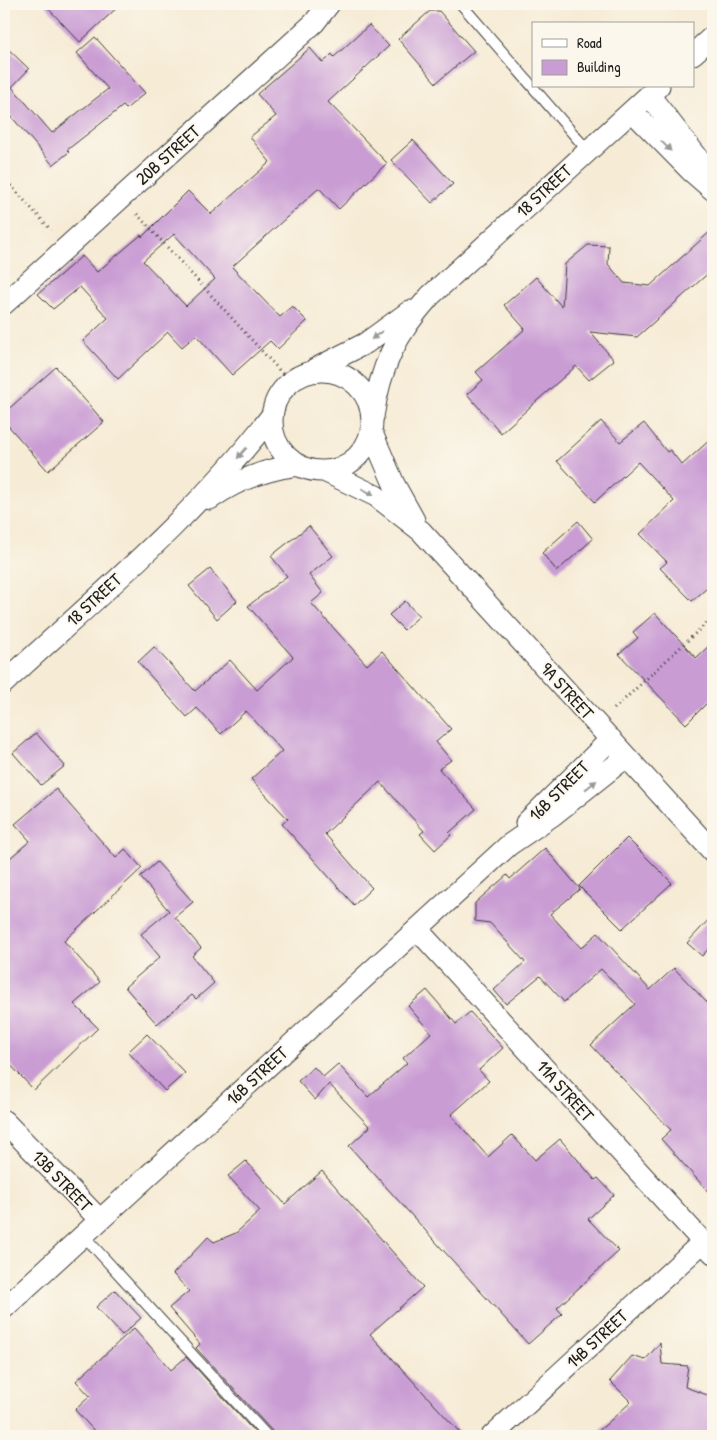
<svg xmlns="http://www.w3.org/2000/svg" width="717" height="1440" font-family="'Patrick Hand',sans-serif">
<rect width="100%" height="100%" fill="#fbf7ec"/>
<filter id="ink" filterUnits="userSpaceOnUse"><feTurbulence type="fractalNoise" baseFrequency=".02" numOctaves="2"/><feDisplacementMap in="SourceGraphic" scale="10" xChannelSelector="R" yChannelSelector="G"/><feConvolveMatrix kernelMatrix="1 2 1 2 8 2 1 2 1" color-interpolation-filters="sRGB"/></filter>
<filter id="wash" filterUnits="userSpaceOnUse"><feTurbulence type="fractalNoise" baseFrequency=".0096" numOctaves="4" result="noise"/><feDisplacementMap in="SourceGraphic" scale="20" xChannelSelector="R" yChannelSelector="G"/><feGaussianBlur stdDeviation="1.12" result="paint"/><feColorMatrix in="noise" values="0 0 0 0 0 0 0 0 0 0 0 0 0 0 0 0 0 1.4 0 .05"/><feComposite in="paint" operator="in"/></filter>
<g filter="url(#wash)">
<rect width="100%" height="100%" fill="#f6ebd5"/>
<g id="blocks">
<path fill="#c99cd4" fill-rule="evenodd" d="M 44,4 L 121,4 L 80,42 Z
M 430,11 L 439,11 L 474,51 L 436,83 L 398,39 Z
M 369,25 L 389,46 L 328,102 L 387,163 L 339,209 L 319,188 L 232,267 L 280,317 L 292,306 L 307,321 L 278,349 L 270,341 L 232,375 L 196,335 L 182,347 L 168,332 L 118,379 L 83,341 L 108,318 L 80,287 L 53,309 L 38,294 L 82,256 L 97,272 L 141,235 L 142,237 L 188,191 L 211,214 L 270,162 L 250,137 L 276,116 L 257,94 L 310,48 L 323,63 L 332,54 L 334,57 ZM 174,234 L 215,279 L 186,306 L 143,261 Z
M 95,37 L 145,93 L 126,109 L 123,106 L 67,150 L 69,152 L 53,165 L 4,108 L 4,45 L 29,69 L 12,87 L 52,133 L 108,89 L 77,53 Z
M 413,140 L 453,184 L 432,203 L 391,160 Z
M 713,229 L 713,269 L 637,337 L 590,332 L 614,360 L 589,380 L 576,366 L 501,433 L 467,394 L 483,380 L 476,372 L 525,329 L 504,305 L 536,277 L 562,307 L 565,264 L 588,245 L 609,246 L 608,264 L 624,283 L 650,286 Z
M 56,367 L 104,422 L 48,471 L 4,421 L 4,413 Z
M 601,421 L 620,442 L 644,423 L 667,452 L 670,450 L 682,465 L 713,437 L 713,583 L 692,601 L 660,568 L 667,562 L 640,534 L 674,501 L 638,462 L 595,502 L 557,461 Z
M 578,521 L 593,539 L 557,571 L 542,553 Z
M 309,526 L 333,556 L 309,575 L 323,593 L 311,603 L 367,665 L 382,651 L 451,729 L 436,742 L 451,760 L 439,769 L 476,809 L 449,833 L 451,835 L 435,850 L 420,834 L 424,831 L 380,782 L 325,834 L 372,888 L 354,905 L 282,824 L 288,819 L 251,779 L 282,751 L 246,711 L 221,734 L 197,708 L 187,717 L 138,662 L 154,647 L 195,691 L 230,660 L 257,690 L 293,657 L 248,606 L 287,576 L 271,556 Z
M 210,569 L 237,601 L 217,619 L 189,586 Z
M 405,601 L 419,616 L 404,630 L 389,615 Z
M 655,613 L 696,658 L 713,642 L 713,697 L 686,724 L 619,654 L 638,638 L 633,632 Z
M 36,733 L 65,766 L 41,785 L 13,753 Z
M 56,789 L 116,858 L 125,849 L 142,868 L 64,941 L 100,982 L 74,1004 L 98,1028 L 34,1090 L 4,1058 L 4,863 L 30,841 L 15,824 Z
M 627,838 L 672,883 L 622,929 L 579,886 Z
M 545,848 L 580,889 L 550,914 L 581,948 L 598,933 L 650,990 L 674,968 L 713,1009 L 713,1197 L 661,1139 L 671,1130 L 591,1045 L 635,1004 L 601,969 L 564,1002 L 540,976 L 506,1004 L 494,990 L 525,962 L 490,923 L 475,921 L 475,903 L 507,875 L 510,879 Z
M 157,862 L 193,902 L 175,917 L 201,948 L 192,956 L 214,983 L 196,999 L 192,995 L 157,1024 L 125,987 L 160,957 L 141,934 L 169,911 L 140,877 Z
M 713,915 L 713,944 L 702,956 L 687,943 Z
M 427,990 L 456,1024 L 470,1012 L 503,1048 L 479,1070 L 489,1081 L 451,1115 L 488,1157 L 512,1135 L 535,1160 L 560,1139 L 595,1180 L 598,1178 L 614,1195 L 588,1219 L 619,1251 L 557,1308 L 562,1314 L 528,1344 L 349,1146 L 370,1127 L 329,1084 L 315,1100 L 298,1081 L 314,1067 L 323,1077 L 338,1064 L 368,1097 L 407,1063 L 403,1058 L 431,1033 L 408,1006 Z
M 147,1034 L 185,1073 L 165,1091 L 128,1052 Z
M 246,1161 L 285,1204 L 322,1171 L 423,1287 L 370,1334 L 463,1436 L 274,1436 L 272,1431 L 196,1348 L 200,1344 L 169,1308 L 189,1291 L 173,1274 L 208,1237 L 214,1242 L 236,1233 L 260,1211 L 228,1176 Z
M 115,1290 L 141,1318 L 122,1335 L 96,1307 Z
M 134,1328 L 171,1370 L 186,1357 L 258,1436 L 99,1436 L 75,1410 L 90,1396 L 76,1381 Z
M 660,1343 L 662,1364 L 688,1366 L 685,1387 L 713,1397 L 713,1436 L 593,1436 L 631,1402 L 610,1381 L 632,1356 L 645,1360 Z"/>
</g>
</g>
<g filter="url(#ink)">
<use href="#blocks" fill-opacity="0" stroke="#3d3b38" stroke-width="1"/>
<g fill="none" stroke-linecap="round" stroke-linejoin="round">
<defs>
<path id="service" d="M 461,4 L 588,151
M 83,1235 L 267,1436"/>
<path id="minor" d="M 693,54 L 713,36
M 649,95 L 713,177
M 632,111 L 690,170 L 713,190
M 4,304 L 314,23 L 329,4
M 315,369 L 366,343 L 410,311
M272 421a50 50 0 1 1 100 0a50 50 0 1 1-100 0Z
M 373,417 C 380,367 396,334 430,296 L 659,86
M 372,433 L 394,484 L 414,520
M 324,471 L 376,496 L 421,531 L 713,852
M 210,499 C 238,479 266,469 299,465
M 4,683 C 97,597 195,516 272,415
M 526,823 L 611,739
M 417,929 L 713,1253
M 4,1121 L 100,1220
M 4,1308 L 509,845 L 553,815 L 626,757
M 492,1436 L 703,1242"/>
</defs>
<use href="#service" stroke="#3d3b38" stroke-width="12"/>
<use href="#minor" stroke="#3d3b38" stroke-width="23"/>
<path stroke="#3d3b38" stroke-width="3" stroke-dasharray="1 4" stroke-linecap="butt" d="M 4,178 L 51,230
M 137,214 L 290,382
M 614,709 L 713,617"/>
<use href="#service" stroke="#fff" stroke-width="10"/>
<use href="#minor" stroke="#fff" stroke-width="21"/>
</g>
<defs><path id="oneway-solid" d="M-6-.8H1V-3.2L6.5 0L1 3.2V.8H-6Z" transform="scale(1.25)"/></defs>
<g fill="#999">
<use href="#oneway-solid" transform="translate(666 146) rotate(46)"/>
<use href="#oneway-solid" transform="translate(377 335) rotate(143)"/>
<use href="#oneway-solid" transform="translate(242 453) rotate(131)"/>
<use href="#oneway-solid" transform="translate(368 492) rotate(29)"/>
<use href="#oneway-solid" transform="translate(591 785) rotate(-38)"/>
</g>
</g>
<g text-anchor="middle" stroke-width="4" stroke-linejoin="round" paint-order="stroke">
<g font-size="18" fill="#1c1c1c" stroke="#fbf7ec">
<text transform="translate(168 155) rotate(-42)" y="6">20B STREET</text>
<text transform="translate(544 191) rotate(-43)" y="6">18 STREET</text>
<text transform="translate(94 600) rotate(-43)" y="6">18 STREET</text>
<text transform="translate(567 691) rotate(48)" y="6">9A STREET</text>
<text transform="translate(559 791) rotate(-45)" y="6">16B STREET</text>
<text transform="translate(257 1076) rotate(-43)" y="6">16B STREET</text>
<text transform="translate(565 1091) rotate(48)" y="6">11A STREET</text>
<text transform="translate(62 1181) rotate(46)" y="6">13B STREET</text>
<text transform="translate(597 1339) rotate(-43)" y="6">14B STREET</text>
</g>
</g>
<rect width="717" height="1440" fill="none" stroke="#fbf7ec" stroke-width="20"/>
<rect x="532" y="22" width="162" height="65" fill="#fbf7ec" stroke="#a29f99"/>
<rect x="542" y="39" width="25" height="8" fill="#ffffff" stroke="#a29f99"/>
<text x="577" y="48" font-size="15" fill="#1c1c1c">Road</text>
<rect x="542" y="60" width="25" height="15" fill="#c99cd4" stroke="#a29f99"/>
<text x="577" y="72" font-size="15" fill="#1c1c1c">Building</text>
</svg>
